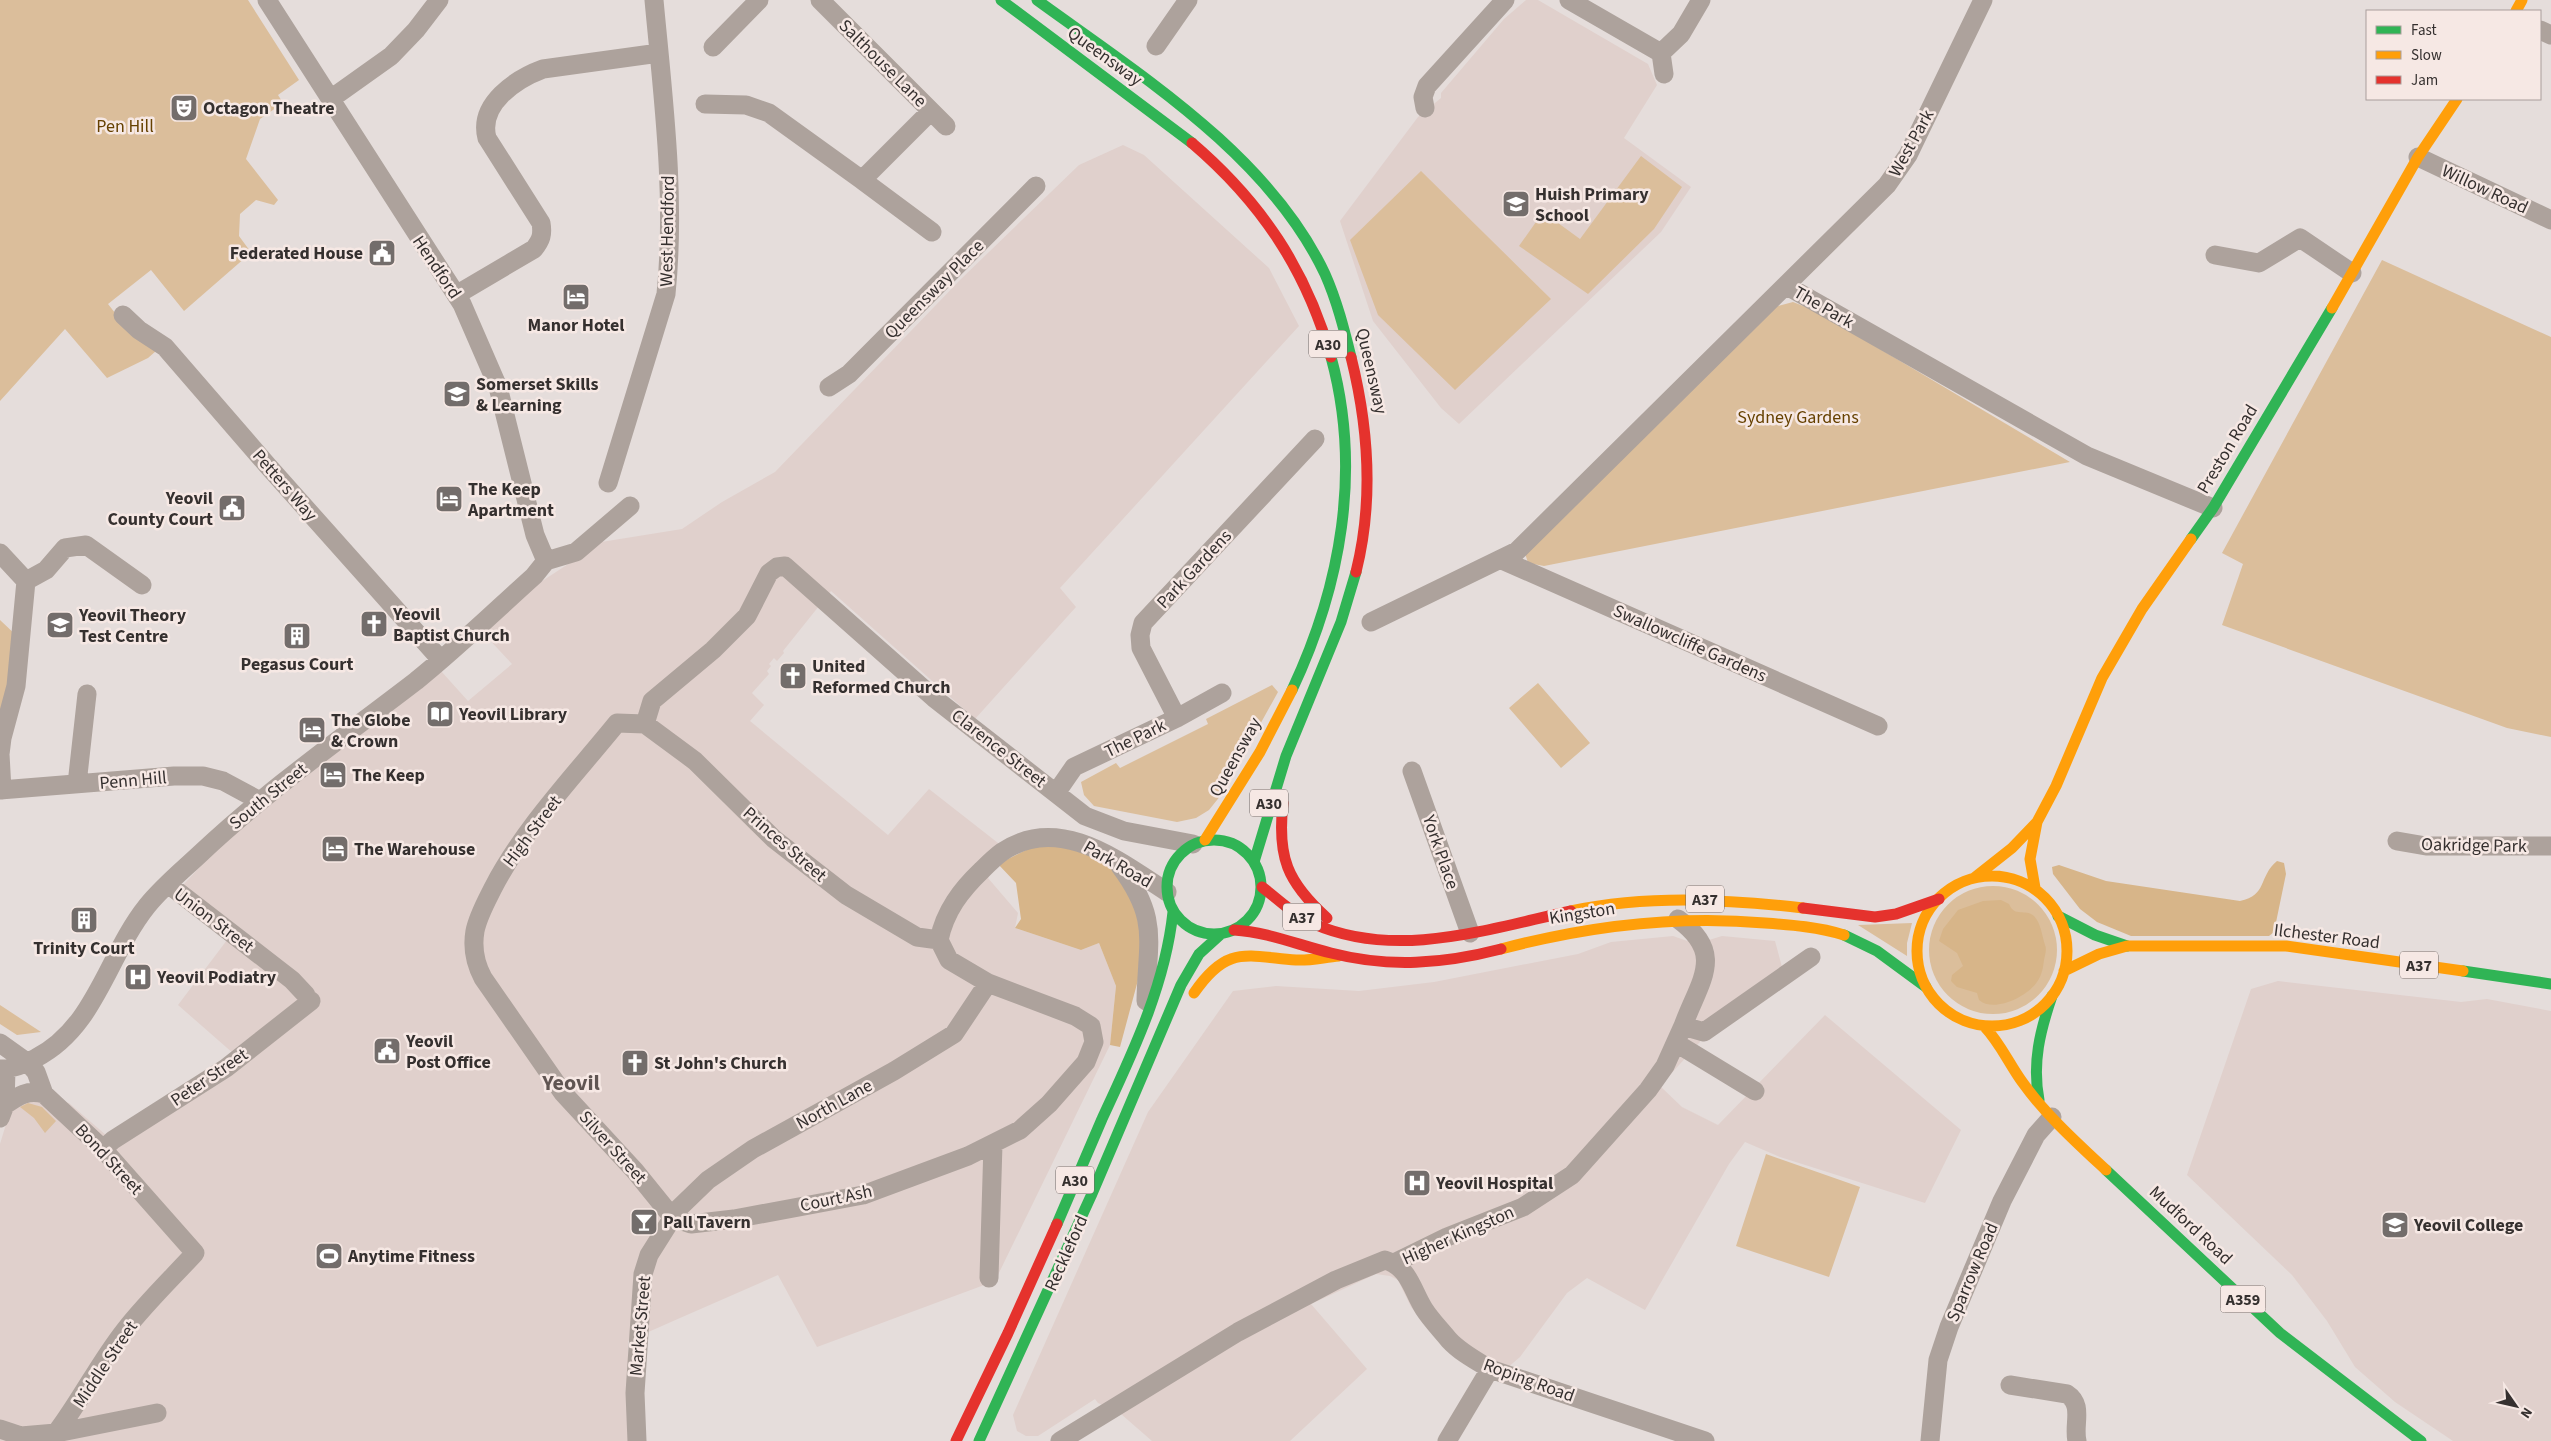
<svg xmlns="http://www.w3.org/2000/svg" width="2551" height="1441" font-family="'Source Sans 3',sans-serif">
<rect width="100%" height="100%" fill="#e5dddb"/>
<path fill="#e0d0cc" d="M 1526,0 L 1538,0 L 1648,64 L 1657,85 L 1624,138 L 1691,187 L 1661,232 L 1459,424 L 1441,408 L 1373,321 L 1340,221 L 1418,117 L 1441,98 L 1441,93 L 1504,19 Z
M 1123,145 L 1144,155 L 1269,268 L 1299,326 L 1060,588 L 1076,607 L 975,719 L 831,591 L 783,651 L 784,653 L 777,661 L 774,658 L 769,664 L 771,666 L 767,671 L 769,674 L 752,693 L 764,705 L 750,721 L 888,835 L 929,789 L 1007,850 L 988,878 L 1018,913 L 1015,928 L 1081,950 L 1099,943 L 1116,986 L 1110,1045 L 995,1281 L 817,1347 L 778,1275 L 680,1318 L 628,1341 L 631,1441 L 0,1441 L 0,1144 L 10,1111 L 30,1096 L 69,1103 L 107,1136 L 234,1054 L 178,1005 L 230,936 L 175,894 L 216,849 L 293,784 L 441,671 L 468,701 L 512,664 L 484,634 L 530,589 L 585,553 L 595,543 L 682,529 L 722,502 L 775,472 L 961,279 L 1079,165 Z
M 1673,936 L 1696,944 L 1722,936 L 1775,941 L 1782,967 L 1718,1012 L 1709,1032 L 1660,1086 L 1682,1107 L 1718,1125 L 1825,1015 L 1961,1130 L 1925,1203 L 1780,1157 L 1745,1142 L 1729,1164 L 1645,1310 L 1587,1278 L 1567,1293 L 1520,1357 L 1493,1380 L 1453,1356 L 1411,1307 L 1398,1280 L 1390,1276 L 1376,1274 L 1311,1304 L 1367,1369 L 1290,1441 L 1152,1441 L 1121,1414 L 1098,1403 L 1095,1399 L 1038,1436 L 1026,1436 L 1017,1431 L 1013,1415 L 1148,1112 L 1233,991 L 1276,986 L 1359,991 L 1434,982 L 1578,954 L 1611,942 Z
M 2278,981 L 2461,1002 L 2487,999 L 2551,1011 L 2551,1441 L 2453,1441 L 2395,1402 L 2355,1367 L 2327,1321 L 2292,1275 L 2187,1175 L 2251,989 Z"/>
<path fill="#dbbe9b" d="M 0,0 L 248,0 L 299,80 L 278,95 L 283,103 L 260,119 L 246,159 L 278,200 L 274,205 L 256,200 L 240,214 L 239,236 L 250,251 L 245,255 L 246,257 L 184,311 L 151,270 L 108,304 L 130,332 L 156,351 L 148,358 L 107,378 L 65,329 L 0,401 Z
M 1641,156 L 1682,187 L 1654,229 L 1588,294 L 1519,246 L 1543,212 L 1580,239 Z
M 1421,171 L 1551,299 L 1455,390 L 1378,315 L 1350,240 Z
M 2382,260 L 2551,337 L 2551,737 L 2507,728 L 2222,625 L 2243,564 L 2222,553 Z
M 1793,302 L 1816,311 L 2070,462 L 1544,566 L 1528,563 L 1525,553 L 1771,308 Z
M 0,620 L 18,637 L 0,721 Z
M 1538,683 L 1590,743 L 1561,768 L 1509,708 Z
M 1272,685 L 1278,692 L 1221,795 L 1209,810 L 1196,818 L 1177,822 L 1094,806 L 1084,795 L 1081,782 L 1116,763 L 1120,768 L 1208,724 L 1206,719 Z
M1929 950a64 64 0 1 1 128 0a64 64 0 1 1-128 0Z
M 1912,923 L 1907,943 L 1907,956 L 1858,925 Z
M 0,1005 L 41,1032 L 17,1035 L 0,1024 Z
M 28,1103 L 42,1107 L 56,1121 L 45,1133 L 34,1118 L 20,1107 Z
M 1766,1154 L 1860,1187 L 1829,1277 L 1736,1246 Z"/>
<path fill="#d7b589" d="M 1052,844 L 1088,852 L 1116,870 L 1142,922 L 1138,980 L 1120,1047 L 1110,1045 L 1116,986 L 1099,943 L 1081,950 L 1015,928 L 1021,919 L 1016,883 L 998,864 L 1030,848 Z
M 2277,861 L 2284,863 L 2286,874 L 2274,932 L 2269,936 L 2131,936 L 2097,922 L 2080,909 L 2053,874 L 2052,867 L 2059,865 L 2106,881 L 2240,901 C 2268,895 2258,877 2277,861 Z
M 2001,900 L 2009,904 C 2015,918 2025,908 2034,916 C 2041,923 2042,936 2045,945 C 2047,949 2045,955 2044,960 C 2043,968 2042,975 2037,982 C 2027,997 1994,1013 1979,1000 L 1977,993 L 1957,987 L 1951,981 L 1952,975 L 1963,966 L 1957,953 L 1939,941 L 1943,929 L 1958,910 L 1983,901 Z"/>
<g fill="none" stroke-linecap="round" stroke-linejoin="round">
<path stroke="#ada29c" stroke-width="19" d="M 267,0 L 462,304 L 498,387 L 535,535 L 546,561
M 820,0 L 946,126
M 1569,0 L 1661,53
M 2540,30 L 2551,35
M 1156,46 L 1188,0
M 713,47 L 759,0
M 1661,53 L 1681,34 L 1701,0
M 1661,53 L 1664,74
M 332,98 L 391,56 L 416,30 L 439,0
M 705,104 L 746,105 L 769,113 L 862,180 L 931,111
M 1425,108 L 1423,97 L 1427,86 L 1505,0
M 2418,157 L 2551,220
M 862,180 L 932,232
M 2215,255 L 2259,263 L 2300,238 L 2352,273
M 1787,286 L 2087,456 L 2213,508
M 456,295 L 534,249 C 541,240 543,235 541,223 L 487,138 C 478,104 516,79 543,69 L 659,53
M 123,315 L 139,330 L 165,347 L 268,466 L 441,660
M 829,387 L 849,374 L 1036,186
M 608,483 L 666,294 C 676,197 663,97 654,0
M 0,553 L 26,581
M 1502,560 L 1878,726
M 546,561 L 576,552 L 630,506
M 1371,622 L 1517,551 L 1887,185 L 1908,155 L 1983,0
M 1177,718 L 1141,648 L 1140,635 L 1143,623 L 1315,439
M 645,724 L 652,701 L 713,650 L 747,616 L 769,573 L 777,567 L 785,566 L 934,698 L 1085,816 L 1124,831 L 1193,844
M 645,724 L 617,723 C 574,776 524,828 493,888 C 486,902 478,916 475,931 C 472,948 475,963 483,978 L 563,1093 L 635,1171 L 673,1218
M 645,724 L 695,761 L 774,839 L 846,895 L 917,937 L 939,940
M 1412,771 L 1470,933
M 77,784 L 87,694
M 0,790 L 174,776 L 203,776 L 223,781 L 260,801
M 2,790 L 0,754 L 2,738 L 16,686 L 26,581 L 46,570 L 65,548 L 86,545 L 142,585
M 1056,793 L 1074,767 L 1177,718 L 1222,693
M 2397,841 L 2426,846 L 2551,846
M 1120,866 C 1160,920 1147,940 1146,1001
M 168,884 L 292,980 L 306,995
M 1678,919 C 1726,954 1700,980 1683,1026
M 939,940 C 945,911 961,890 982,870 C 988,864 995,857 1002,852 C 1059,813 1119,861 1167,892
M 0,1043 L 28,1063 L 36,1072 L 44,1094 L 103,1149 L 195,1253 C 172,1278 146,1303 125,1330 C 99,1363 81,1400 56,1433 L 21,1436 L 0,1429
M 1676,1043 L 1755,1091
M 0,1069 C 12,1070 25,1064 36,1058 C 96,1027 107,956 147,906 C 163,886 183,870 201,853 C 268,790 343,737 416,681 C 457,648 495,611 534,576 L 546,561
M 5,1105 C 18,1096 28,1089 44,1094
M 0,1118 L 5,1105 L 6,1069
M 103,1149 L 113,1140 L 226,1068 L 311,1001
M 673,1218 L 691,1224 L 734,1219 L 863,1195 L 968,1156 L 1020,1130 L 1049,1104 L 1086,1062 L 1094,1042 L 1091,1026 L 1075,1016 L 988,983 L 949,960 L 939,940
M 1394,1263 L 1447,1237 L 1523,1207 L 1572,1175 L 1648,1090 L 1665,1066 L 1683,1026 L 1704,1032 L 1811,957
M 989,1278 L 993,1144
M 2010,1385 L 2067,1394 C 2084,1405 2073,1424 2077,1441
M 56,1433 L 157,1413
M 637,1441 L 635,1393 L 643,1274 L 649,1255 L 678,1209 L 708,1180 L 753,1149 L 894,1071 L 954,1034 L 988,983
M 1060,1441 L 1238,1332 L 1336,1280 L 1385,1260 C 1409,1267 1412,1290 1424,1309 C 1431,1320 1441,1330 1449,1340 C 1460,1352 1475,1360 1490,1369 L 1705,1441
M 1447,1441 L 1490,1369
M 1930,1441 L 1938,1360 L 1949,1327 L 2002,1201 L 2036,1135 L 2052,1117"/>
<path stroke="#30b455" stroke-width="11" d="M 1001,0 L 1192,143
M 1037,0 C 1140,75 1269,155 1325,274 C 1337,301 1344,329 1351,357
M 2191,539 L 2213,508 L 2332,308
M 1292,690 C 1341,586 1362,470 1331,357
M1167 887a47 47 0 1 1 94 0a47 47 0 1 1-94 0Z
M 1254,862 L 1286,756 L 1341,622 L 1356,572
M 2058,916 L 2095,935 L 2127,946
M 1844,935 L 1877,951 L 1926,987
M 2463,971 L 2551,984
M 2039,1100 C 2032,1063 2040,1031 2052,996
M 2106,1170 L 2280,1333 L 2421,1441
M 1057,1224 C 1072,1189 1087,1154 1102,1119 C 1133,1052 1165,986 1173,912
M 979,1441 L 1091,1196 L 1181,985 L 1199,954 L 1221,934"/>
<path stroke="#ff9f0a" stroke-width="11" d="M 2516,11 L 2522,0
M 2332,308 L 2418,157 L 2457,99
M 1205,840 L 1260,752 L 1292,690
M1917 951a75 75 0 1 1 150 0a75 75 0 1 1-150 0Z
M 1974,878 L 2012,848 L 2037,822
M 2035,888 L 2030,859 L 2037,822 L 2056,786 L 2102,678 L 2142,609 L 2191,539
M 1571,911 C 1647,895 1726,899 1803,908
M 1501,949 C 1588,926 1675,915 1765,923 C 1792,925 1819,927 1844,935
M 2064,971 L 2099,954 L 2127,946 L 2286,946 L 2463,971
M 1194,993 C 1227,945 1245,956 1296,960 C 1310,961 1325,957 1339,956
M 1984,1026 C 2001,1044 2009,1064 2023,1083 C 2046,1115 2077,1143 2106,1170"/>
<path stroke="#e5322d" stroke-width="11" d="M 1192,143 C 1261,202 1306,269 1331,357
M 1351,357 C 1369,429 1374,500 1356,572
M 1283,803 C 1277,857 1287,882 1327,918
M 1262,887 C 1278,899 1296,917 1314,924 C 1397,960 1488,929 1571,911
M 1803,908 L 1875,917 L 1896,914 L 1939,899
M 1234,930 C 1268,932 1298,945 1331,953 C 1389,968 1443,964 1501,949
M 956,1441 L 1008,1333 L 1057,1224"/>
</g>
<defs>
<symbol id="theatre-square" viewBox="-11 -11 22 22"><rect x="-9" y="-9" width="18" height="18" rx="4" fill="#736d6b" stroke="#f6e8e4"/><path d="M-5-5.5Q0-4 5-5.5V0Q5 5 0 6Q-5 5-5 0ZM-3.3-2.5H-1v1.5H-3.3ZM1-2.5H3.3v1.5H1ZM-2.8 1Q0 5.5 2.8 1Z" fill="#fff"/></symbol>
<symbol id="school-square" viewBox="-11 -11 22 22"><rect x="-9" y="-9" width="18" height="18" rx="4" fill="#736d6b" stroke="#f6e8e4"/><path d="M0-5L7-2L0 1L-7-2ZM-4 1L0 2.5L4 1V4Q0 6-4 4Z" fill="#fff"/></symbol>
<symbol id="civic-square" viewBox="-11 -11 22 22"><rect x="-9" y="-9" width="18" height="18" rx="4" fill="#736d6b" stroke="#f6e8e4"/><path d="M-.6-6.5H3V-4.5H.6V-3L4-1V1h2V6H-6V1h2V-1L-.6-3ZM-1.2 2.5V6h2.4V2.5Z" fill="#fff"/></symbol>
<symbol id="hotel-square" viewBox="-11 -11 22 22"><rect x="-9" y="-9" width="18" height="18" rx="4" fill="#736d6b" stroke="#f6e8e4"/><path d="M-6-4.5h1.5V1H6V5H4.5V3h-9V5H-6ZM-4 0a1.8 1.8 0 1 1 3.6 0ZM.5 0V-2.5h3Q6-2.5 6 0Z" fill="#fff"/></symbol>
<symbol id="university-square" viewBox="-11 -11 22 22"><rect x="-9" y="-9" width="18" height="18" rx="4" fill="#736d6b" stroke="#f6e8e4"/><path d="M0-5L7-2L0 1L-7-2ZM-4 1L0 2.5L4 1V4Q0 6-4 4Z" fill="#fff"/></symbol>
<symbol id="church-square" viewBox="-11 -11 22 22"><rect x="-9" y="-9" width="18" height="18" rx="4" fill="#736d6b" stroke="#f6e8e4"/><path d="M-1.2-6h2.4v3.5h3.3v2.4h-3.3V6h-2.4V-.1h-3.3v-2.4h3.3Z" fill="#fff"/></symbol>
<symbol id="building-square" viewBox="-11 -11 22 22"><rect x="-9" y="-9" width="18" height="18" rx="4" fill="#736d6b" stroke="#f6e8e4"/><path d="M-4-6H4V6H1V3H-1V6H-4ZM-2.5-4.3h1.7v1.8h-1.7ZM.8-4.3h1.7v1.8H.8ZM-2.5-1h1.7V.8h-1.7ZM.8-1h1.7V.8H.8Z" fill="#fff"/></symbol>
<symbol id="library-square" viewBox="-11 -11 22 22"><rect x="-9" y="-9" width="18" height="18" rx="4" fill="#736d6b" stroke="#f6e8e4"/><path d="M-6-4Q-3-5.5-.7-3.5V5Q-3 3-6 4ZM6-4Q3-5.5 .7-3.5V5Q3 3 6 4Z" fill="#fff"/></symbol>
<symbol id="hospital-square" viewBox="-11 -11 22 22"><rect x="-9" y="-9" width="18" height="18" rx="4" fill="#736d6b" stroke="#f6e8e4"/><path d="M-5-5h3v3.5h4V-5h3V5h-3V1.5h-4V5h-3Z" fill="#fff"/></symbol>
<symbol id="bar-square" viewBox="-11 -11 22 22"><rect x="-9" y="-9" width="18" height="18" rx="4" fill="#736d6b" stroke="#f6e8e4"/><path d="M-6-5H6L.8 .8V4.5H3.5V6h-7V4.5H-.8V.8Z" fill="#fff"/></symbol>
<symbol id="stadium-square" viewBox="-11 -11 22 22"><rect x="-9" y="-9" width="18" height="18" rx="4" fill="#736d6b" stroke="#f6e8e4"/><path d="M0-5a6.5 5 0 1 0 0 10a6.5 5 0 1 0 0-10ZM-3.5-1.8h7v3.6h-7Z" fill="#fff"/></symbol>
</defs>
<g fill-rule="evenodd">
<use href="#theatre-square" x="168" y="92" width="32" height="32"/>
<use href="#school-square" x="1500" y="188" width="32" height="32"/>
<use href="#civic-square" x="366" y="237" width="32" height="32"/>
<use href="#hotel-square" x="560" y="281" width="32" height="32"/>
<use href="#university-square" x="441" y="378" width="32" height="32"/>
<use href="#hotel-square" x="433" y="483" width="32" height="32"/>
<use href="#civic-square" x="216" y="492" width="32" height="32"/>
<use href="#church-square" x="358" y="608" width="32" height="32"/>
<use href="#school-square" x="44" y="609" width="32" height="32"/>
<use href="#building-square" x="281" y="620" width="32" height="32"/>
<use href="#church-square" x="777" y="660" width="32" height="32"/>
<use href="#library-square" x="424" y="698" width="32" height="32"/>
<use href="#hotel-square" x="296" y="714" width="32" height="32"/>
<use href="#hotel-square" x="317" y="759" width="32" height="32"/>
<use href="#hotel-square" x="319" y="833" width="32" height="32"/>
<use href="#building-square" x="68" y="904" width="32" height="32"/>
<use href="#hospital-square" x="122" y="961" width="32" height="32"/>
<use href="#civic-square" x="371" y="1035" width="32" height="32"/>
<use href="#church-square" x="619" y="1047" width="32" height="32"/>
<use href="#hospital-square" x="1401" y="1167" width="32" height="32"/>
<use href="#bar-square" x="628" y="1206" width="32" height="32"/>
<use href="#university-square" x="2379" y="1209" width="32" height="32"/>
<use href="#stadium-square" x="313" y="1240" width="32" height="32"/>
</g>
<g text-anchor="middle" stroke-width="5" stroke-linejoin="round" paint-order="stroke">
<g fill="#f6e8e4" stroke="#6f6765" stroke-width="1">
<rect x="1309" y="330.5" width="38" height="27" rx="4"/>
<rect x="1250" y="789.5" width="38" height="27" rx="4"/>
<rect x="1686" y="885.5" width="38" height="27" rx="4"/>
<rect x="1283" y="903.5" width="38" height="27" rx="4"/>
<rect x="2400" y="951.5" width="38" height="27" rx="4"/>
<rect x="1056" y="1166.5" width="38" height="27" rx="4"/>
<rect x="2220.5" y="1285.5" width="45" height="27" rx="4"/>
</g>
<g font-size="16" font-weight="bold" fill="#35302f">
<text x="1328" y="350">A30</text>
<text x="1269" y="809">A30</text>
<text x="1705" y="905">A37</text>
<text x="1302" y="923">A37</text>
<text x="2419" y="971">A37</text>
<text x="1075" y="1186">A30</text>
<text x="2243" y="1305">A359</text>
</g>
<g font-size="18" fill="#35302f" stroke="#f6e8e4">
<text transform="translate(1105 56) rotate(36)" y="6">Queensway</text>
<text transform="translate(883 63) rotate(45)" y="6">Salthouse Lane</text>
<text transform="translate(1911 143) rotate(-61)" y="6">West Park</text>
<text transform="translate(2485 189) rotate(25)" y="6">Willow Road</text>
<text transform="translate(667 231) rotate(-89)" y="6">West Hendford</text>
<text transform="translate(437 267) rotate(56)" y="6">Hendford</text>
<text transform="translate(934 289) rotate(-45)" y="6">Queensway Place</text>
<text transform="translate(1824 307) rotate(30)" y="6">The Park</text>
<text transform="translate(1372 371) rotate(77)" y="6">Queensway</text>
<text transform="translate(2227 449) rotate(-59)" y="6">Preston Road</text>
<text transform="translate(285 485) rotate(49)" y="6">Petters Way</text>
<text transform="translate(1194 569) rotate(-47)" y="6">Park Gardens</text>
<text transform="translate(1690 643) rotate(24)" y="6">Swallowcliffe Gardens</text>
<text transform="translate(1135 738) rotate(-26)" y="6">The Park</text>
<text transform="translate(999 748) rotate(38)" y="6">Clarence Street</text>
<text transform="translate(1235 757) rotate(-61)" y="6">Queensway</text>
<text transform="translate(133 780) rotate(-5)" y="6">Penn Hill</text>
<text transform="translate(268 796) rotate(-39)" y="6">South Street</text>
<text transform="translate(532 831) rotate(-53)" y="6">High Street</text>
<text transform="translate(785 844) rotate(41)" y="6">Princes Street</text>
<text transform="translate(2474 845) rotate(1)" y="6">Oakridge Park</text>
<text transform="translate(1441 852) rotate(71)" y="6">York Place</text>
<text transform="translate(1118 864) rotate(30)" y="6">Park Road</text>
<text transform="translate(1582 913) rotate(-9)" y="6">Kingston</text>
<text transform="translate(214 920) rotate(37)" y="6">Union Street</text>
<text transform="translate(2327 936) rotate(7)" y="6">Ilchester Road</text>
<text transform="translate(209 1077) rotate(-34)" y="6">Peter Street</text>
<text transform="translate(834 1104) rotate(-29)" y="6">North Lane</text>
<text transform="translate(613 1147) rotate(48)" y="6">Silver Street</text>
<text transform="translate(109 1159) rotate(47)" y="6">Bond Street</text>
<text transform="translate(836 1198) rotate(-12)" y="6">Court Ash</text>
<text transform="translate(2191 1225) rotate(43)" y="6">Mudford Road</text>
<text transform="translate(1458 1235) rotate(-24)" y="6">Higher Kingston</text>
<text transform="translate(1066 1253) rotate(-66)" y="6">Reckleford</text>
<text transform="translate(1972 1272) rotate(-67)" y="6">Sparrow Road</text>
<text transform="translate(640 1326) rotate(-85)" y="6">Market Street</text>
<text transform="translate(105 1364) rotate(-56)" y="6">Middle Street</text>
<text transform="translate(1529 1380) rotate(20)" y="6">Roping Road</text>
</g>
<g font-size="18" font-weight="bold" fill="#35302f" stroke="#f6e8e4" text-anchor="start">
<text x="203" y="114">Octagon Theatre</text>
<text x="1535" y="200">Huish Primary<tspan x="1535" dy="21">School</tspan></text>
<text x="363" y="259" text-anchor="end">Federated House</text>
<text x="576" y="331" text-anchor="middle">Manor Hotel</text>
<text x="476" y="390">Somerset Skills<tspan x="476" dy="21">&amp; Learning</tspan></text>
<text x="468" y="495">The Keep<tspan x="468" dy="21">Apartment</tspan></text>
<text x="213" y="504" text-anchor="end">Yeovil<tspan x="213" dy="21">County Court</tspan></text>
<text x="393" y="620">Yeovil<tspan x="393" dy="21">Baptist Church</tspan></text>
<text x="79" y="621">Yeovil Theory<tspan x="79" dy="21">Test Centre</tspan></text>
<text x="297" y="670" text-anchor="middle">Pegasus Court</text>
<text x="812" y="672">United<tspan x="812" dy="21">Reformed Church</tspan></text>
<text x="459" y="720">Yeovil Library</text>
<text x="331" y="726">The Globe<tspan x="331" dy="21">&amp; Crown</tspan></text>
<text x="352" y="781">The Keep</text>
<text x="354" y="855">The Warehouse</text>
<text x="84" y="954" text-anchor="middle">Trinity Court</text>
<text x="157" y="983">Yeovil Podiatry</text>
<text x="406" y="1047">Yeovil<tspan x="406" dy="21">Post Office</tspan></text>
<text x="654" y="1069">St John's Church</text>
<text x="1436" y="1189">Yeovil Hospital</text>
<text x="663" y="1228">Pall Tavern</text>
<text x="2414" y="1231">Yeovil College</text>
<text x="348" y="1262">Anytime Fitness</text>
</g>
<g font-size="18" fill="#664100" stroke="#f6e8e4">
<text x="125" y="132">Pen Hill</text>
<text x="1798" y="423">Sydney Gardens</text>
</g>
<g font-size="22" font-weight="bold" fill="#605552" stroke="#f6e8e4">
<text x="571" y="1090">Yeovil</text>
</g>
</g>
<rect x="2366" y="10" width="175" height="90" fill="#f6e8e4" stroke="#a99e9c"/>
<rect x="2376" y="26" width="25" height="8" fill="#30b455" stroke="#a99e9c"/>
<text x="2411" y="35" font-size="15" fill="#35302f">Fast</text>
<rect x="2376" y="51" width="25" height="8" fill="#ff9f0a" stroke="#a99e9c"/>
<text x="2411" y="60" font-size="15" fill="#35302f">Slow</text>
<rect x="2376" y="76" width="25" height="8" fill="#e5322d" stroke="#a99e9c"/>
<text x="2411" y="85" font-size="15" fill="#35302f">Jam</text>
<g transform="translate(2516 1406) rotate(124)" stroke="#f6e8e4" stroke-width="4" paint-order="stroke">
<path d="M0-4L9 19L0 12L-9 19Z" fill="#35302f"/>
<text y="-8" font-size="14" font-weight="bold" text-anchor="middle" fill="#35302f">N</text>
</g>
</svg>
